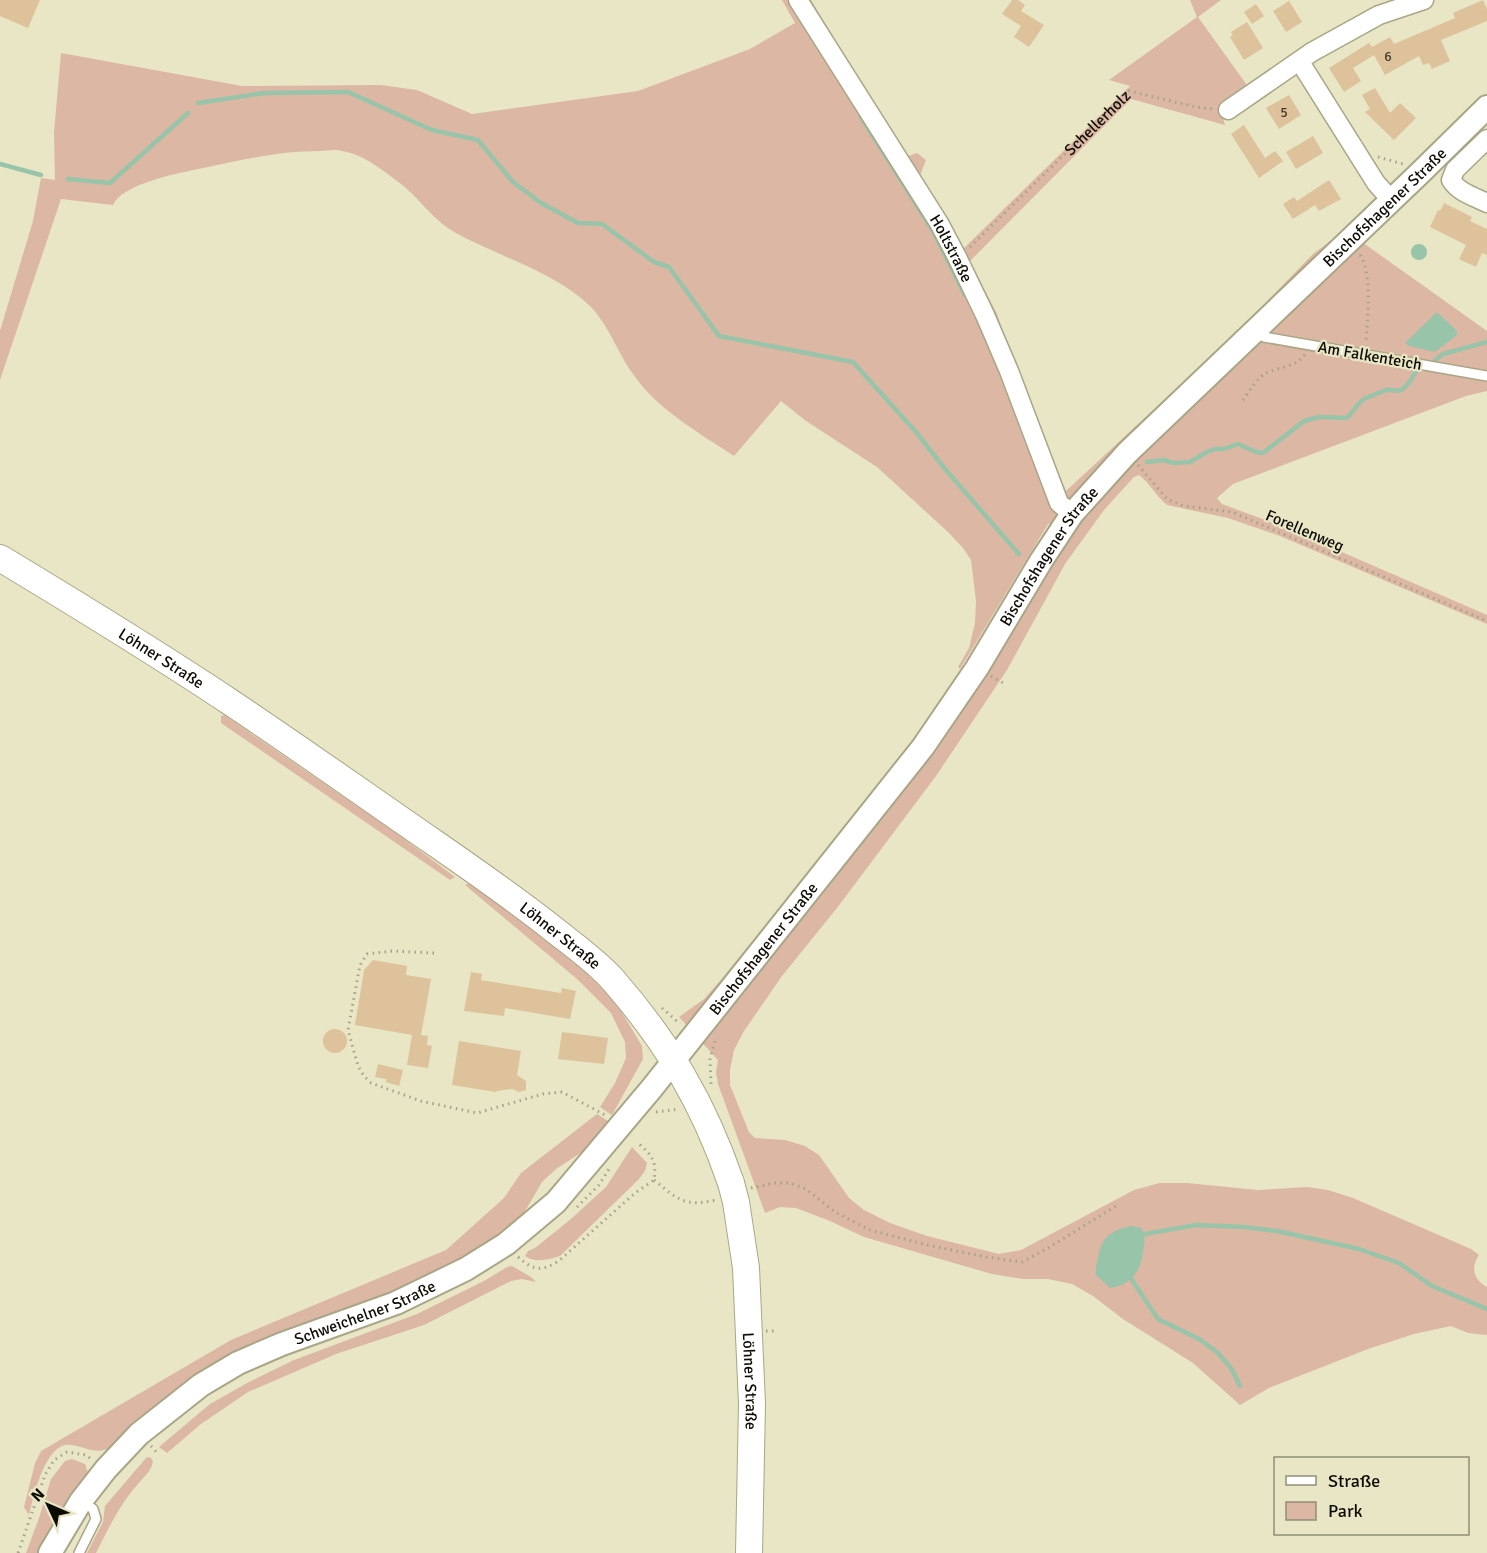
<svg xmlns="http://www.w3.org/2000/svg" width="1487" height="1553" font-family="Signika,sans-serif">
<rect width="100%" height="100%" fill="#e8e6c5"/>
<path fill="#dcb7a3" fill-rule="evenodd" d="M 782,0 L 811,0 L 906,157 L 917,153 L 926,160 L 919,178 L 963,249 L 1130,86 L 1109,80 L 1197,17 L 1190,0 L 1221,0 L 1198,17 L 1249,88 L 1219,106 L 1225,125 L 1131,99 L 970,261 L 997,314 L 1015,367 L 1066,491 L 1237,332 L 1313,254 L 1345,230 L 1487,331 L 1487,391 L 1466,396 L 1233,484 L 1217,498 L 1222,504 L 1284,527 L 1487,615 L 1487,624 L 1280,536 L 1228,518 L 1167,505 C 1156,496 1150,483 1139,475 L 1134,477 L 1104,510 L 1065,564 L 1007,670 L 936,776 L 837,908 L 782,976 L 744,1031 L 734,1050 L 730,1070 L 730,1085 L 749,1132 L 755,1138 L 785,1140 L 805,1146 L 819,1155 L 849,1198 L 864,1210 L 890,1223 L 927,1236 L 999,1254 L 1021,1250 L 1134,1190 L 1160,1183 L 1187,1183 L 1258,1190 L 1307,1187 L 1328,1190 L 1353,1198 L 1471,1249 L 1479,1255 C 1470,1268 1474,1280 1487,1287 L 1487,1335 L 1468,1333 L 1451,1326 L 1414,1334 L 1368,1349 L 1269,1388 L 1240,1405 L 1193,1363 L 1123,1319 L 1093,1296 L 1072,1284 L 1048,1279 L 1023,1279 L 992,1274 L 864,1237 L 830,1221 L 796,1208 L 780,1207 L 765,1213 L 718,1084 L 716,1072 L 718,1060 L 679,1017 L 704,999 L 720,981 L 913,743 L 1000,614 L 1050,523 L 1048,524 L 960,669 L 958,667 L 969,648 L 975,623 L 976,601 L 971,560 L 963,548 L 948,532 L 877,467 L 806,421 L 781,401 L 734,456 C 698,432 658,410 633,374 C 617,352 609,325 589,305 C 551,270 499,257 454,232 C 434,221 419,198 401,184 C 384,171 363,154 342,151 C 335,149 326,151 319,151 C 281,151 240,160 203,168 C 180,173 123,183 113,205 L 61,199 L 0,380 L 0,331 L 33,221 L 41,178 L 55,180 L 54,132 L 61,53 L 242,86 L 381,85 L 417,90 L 472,114 L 638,91 L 750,49 L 795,23 ZM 1145,1234 L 1142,1252 L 1095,1273 L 1101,1247 Z
M 224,715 L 395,832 L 455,877 L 450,880 L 221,723 L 221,716 Z
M 473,882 L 577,964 L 615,1001 L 642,1046 L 643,1059 L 612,1115 L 600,1107 L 615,1083 L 626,1058 L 625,1042 L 611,1013 L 577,979 L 465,885 Z
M 597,1114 L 608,1121 L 595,1139 L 582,1152 L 556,1169 L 542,1182 L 521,1218 L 480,1247 L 436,1272 L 399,1289 L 273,1335 L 231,1356 L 196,1377 L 155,1406 L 108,1449 C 94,1454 85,1447 72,1445 C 45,1440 34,1497 29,1515 L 24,1507 L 35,1463 L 41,1451 L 231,1340 L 446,1250 L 504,1198 L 521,1173 Z
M 632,1147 L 647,1163 L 645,1171 L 639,1179 L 560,1256 C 548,1260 535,1263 525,1256 L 528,1251 L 535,1248 L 571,1219 L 606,1187 Z
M 512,1266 L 531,1277 L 536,1282 L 522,1279 L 511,1281 L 424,1325 L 336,1354 L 248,1392 L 201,1424 L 167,1453 L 159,1447 L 210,1404 L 249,1382 L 294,1360 L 417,1314 L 484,1281 L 507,1267 Z
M 150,1457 L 153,1461 C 152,1470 144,1477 138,1484 C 120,1504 108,1529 96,1553 L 87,1553 L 103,1522 L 105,1506 L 140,1465 L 146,1458 Z
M 72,1459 L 85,1464 L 89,1476 L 40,1553 L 26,1553 L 39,1518 L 51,1479 L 65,1461 Z"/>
<path fill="#98c4a9" d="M1411 252a8 8 0 1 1 16 0a8 8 0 1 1-16 0Z
M 1437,312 L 1457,331 L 1457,335 L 1435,352 L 1409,346 L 1405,343 Z
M 1131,1226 L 1141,1228 L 1145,1234 C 1143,1261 1140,1283 1110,1288 L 1095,1274 C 1100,1245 1100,1233 1131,1226 Z"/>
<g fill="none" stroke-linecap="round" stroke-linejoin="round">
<path stroke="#98c4a9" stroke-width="4.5" d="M 198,103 L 264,93 L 348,92 L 432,130 L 478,140 L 513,182 L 541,203 L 578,223 L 602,224 L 654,262 L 669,267 L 719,336 L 853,362 L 916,432 L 945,469 L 1019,554
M 861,117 L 933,231 L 965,295
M 0,164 L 41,175
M 68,179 L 110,183 L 188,113
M 1434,361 L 1443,354 L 1487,342
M 1147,462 L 1164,460 L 1173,463 L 1190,462 L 1207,452 L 1215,449 L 1224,449 L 1238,444 L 1256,452 L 1263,453 L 1304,421 L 1319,417 L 1347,418 C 1353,412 1357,404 1364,399 C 1365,398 1384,391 1386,390 C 1392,389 1395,392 1401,390 C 1409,386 1411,378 1416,372
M 1145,1234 L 1196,1225 L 1244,1227 L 1277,1231 L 1359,1249 L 1399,1263 L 1432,1286 L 1487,1309
M 1132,1280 L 1158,1319 L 1199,1339 L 1217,1352 L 1231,1368 L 1240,1386"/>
</g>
<path fill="#ddc29b" d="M 0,0 L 40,0 L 28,28 L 0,16 Z
M 1012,0 L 1018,0 L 1025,5 L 1021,11 L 1044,25 L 1029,47 L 1014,37 L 1021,26 L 1002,14 Z
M 1483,0 L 1487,9 L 1487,21 L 1441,40 L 1450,61 L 1432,69 L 1429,63 L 1423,65 L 1419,56 L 1385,75 L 1374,55 L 1353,68 L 1361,81 L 1344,92 L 1329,68 L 1369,43 L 1372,47 L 1390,37 L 1394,44 L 1455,18 L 1453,13 Z
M 1289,1 L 1302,22 L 1286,32 L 1273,11 Z
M 1256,4 L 1264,16 L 1252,24 L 1244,12 Z
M 1247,22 L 1263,48 L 1244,60 L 1230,37 L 1233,35 L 1231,32 Z
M 1375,88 L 1390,113 L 1400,103 L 1416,118 L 1394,140 L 1365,112 L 1370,109 L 1362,95 Z
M 1289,95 L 1301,115 L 1279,129 L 1266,108 Z
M 1244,125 L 1265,158 L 1275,151 L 1283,161 L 1259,178 L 1231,134 Z
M 1313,136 L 1323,153 L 1296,169 L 1286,152 Z
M 1329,180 L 1341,199 L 1319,211 L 1315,205 L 1293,219 L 1283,204 L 1294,197 L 1297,201 Z
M 1444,203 L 1472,217 L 1470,221 L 1487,229 L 1487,255 L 1482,253 L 1476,267 L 1459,259 L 1466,245 L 1430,227 L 1438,210 L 1440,211 Z
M 373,960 L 407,966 L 406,975 L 431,979 L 421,1035 L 428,1036 L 427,1045 L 432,1046 L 428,1068 L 407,1065 L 412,1035 L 355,1025 L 364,970 Z
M 471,972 L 482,974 L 481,980 L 561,993 L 562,988 L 576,991 L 570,1019 L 505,1008 L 504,1016 L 464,1011 Z
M323 1041a12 12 0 1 1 24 0a12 12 0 1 1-24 0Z
M 562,1032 L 608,1038 L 604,1064 L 558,1059 Z
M 459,1041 L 521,1051 L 517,1075 L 526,1081 L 526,1090 L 519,1092 L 512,1089 L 497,1091 L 496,1092 L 452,1085 Z
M 378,1064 L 403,1070 L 399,1086 L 386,1082 L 386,1079 L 375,1077 Z"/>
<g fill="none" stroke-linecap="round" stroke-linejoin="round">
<defs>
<path id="service" d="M 1256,332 L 1264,337 L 1487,376
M 79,1553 L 96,1519 L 93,1509 L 81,1501"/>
<g id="minor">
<path id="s2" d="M 798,0 L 939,223 L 957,257 L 985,315 L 1009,371 L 1059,503 L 1072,514"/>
<path d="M 1300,62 L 1376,183 L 1392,201"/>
<path d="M 1228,110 L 1312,52 L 1379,15 L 1424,0"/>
<path d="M 1487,139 L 1455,170 L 1451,180 C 1458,192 1475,197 1487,203"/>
</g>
<g id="tertiary">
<path id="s3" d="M 50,1553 L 81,1501 L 106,1469 L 139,1434 L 201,1385 L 238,1363 L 282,1344 L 396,1303 L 466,1269 L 506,1244 L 556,1202 L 652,1088 L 923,747 L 977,668 L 1041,561 L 1072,514 L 1127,453 L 1421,172 L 1487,107"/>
</g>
<g id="secondary">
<path id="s4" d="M 0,558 C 78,605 155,652 230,702 C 292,743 352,786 413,828 C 462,862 511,895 557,932 C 576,947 597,962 613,980 C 668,1043 704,1104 731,1183"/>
<path id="s5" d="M 736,1202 L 746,1268 L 752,1404 L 749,1553"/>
</g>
</defs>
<use href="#service" stroke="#a8a686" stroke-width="12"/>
<use href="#minor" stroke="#a8a686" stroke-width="21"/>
<use href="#tertiary" stroke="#a8a686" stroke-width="26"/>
<use href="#secondary" stroke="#a8a686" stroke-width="28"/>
<g stroke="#a4a288" stroke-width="3" stroke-dasharray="1.5 4.5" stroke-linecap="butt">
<path d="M 1378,157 L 1403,164"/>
<path id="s1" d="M 970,247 L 1129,91 L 1196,107 L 1213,109"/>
<path d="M 1360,255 C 1373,274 1367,320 1366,343"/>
<path d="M 1243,400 C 1249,392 1257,378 1266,373 C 1278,367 1298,367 1305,354"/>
<path d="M 1138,465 L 1167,499 L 1184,506 L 1232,512 L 1487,621"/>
<path d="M 991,676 L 1005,684"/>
<path d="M 434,953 L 392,951 L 367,954 L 360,965 L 348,1030 L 358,1066 L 364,1076 L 371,1083 L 421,1101 L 477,1113 L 543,1094 L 562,1092 L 605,1115"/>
<path d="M 662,1008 L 680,1024"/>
<path d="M 711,1084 L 710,1059 L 716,1038"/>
<path d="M 656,1112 L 679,1109"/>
<path d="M 654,1180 C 679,1200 684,1207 716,1200"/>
<path d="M 751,1188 L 775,1183 L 790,1183 L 806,1189 L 835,1212 L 870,1230 L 927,1245 L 986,1257 L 1022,1262 L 1048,1248 L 1116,1206"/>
<path d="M 577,1207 L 599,1185 L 609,1169"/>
<path d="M 518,1257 C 534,1271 542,1272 560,1260 L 635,1193 L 654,1180 C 657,1162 652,1155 639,1144"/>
<path d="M 766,1331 L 778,1331"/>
<path d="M 151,1446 L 159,1455"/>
<path d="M 18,1553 L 45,1475 L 54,1460 L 67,1452 L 86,1455 L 92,1460"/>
</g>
<use href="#service" stroke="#fff" stroke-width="9"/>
<use href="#minor" stroke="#fff" stroke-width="18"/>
<use href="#tertiary" stroke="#fff" stroke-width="22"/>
<use href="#secondary" stroke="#fff" stroke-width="26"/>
<defs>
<path id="secondary-bridge" d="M 731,1183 L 736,1202"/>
</defs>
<use href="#secondary-bridge" stroke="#a8a686" stroke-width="28" stroke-linecap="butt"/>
<use href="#secondary-bridge" stroke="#fff" stroke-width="26"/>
</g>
<g text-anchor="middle" stroke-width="4.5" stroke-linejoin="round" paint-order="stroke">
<g font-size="14" fill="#413a29">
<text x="1388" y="61">6</text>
<text x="1284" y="117">5</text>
</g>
<g font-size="16" fill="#0d0c03" stroke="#e8e6c5">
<text dy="6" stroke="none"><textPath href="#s1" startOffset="178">Schellerholz</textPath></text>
<text dy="6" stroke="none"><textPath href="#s3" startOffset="1930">Bischofshagener Straße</textPath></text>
<text dy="6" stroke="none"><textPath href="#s2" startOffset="292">Holtstraße</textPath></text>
<text transform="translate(1370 355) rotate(10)" y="6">Am Falkenteich</text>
<text transform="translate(1305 530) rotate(23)" y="6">Forellenweg</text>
<text dy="6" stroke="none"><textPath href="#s3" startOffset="1444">Bischofshagener Straße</textPath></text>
<text dy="6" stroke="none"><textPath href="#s4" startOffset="190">Löhner Straße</textPath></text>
<text dy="6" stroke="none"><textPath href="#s4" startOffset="676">Löhner Straße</textPath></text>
<text dy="6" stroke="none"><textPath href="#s3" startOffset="958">Bischofshagener Straße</textPath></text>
<text dy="6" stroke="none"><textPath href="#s3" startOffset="408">Schweichelner Straße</textPath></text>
<text dy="6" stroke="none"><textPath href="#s5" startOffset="180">Löhner Straße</textPath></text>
</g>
</g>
<rect x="1274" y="1457" width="195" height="78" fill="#e8e6c5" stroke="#908f77" stroke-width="1.5"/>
<rect x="1286" y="1476" width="30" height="9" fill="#ffffff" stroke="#908f77" stroke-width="1.5"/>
<text x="1328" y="1487" font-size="18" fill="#0d0c03">Straße</text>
<rect x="1286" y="1502" width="30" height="18" fill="#dcb7a3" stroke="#908f77" stroke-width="1.5"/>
<text x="1328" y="1517" font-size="18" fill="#0d0c03">Park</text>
<g transform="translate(48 1505) rotate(314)" stroke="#e8e6c5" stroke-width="4.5" paint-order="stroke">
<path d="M0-4.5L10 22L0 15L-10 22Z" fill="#0d0c03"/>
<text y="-9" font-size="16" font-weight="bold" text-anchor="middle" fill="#0d0c03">N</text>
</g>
</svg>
